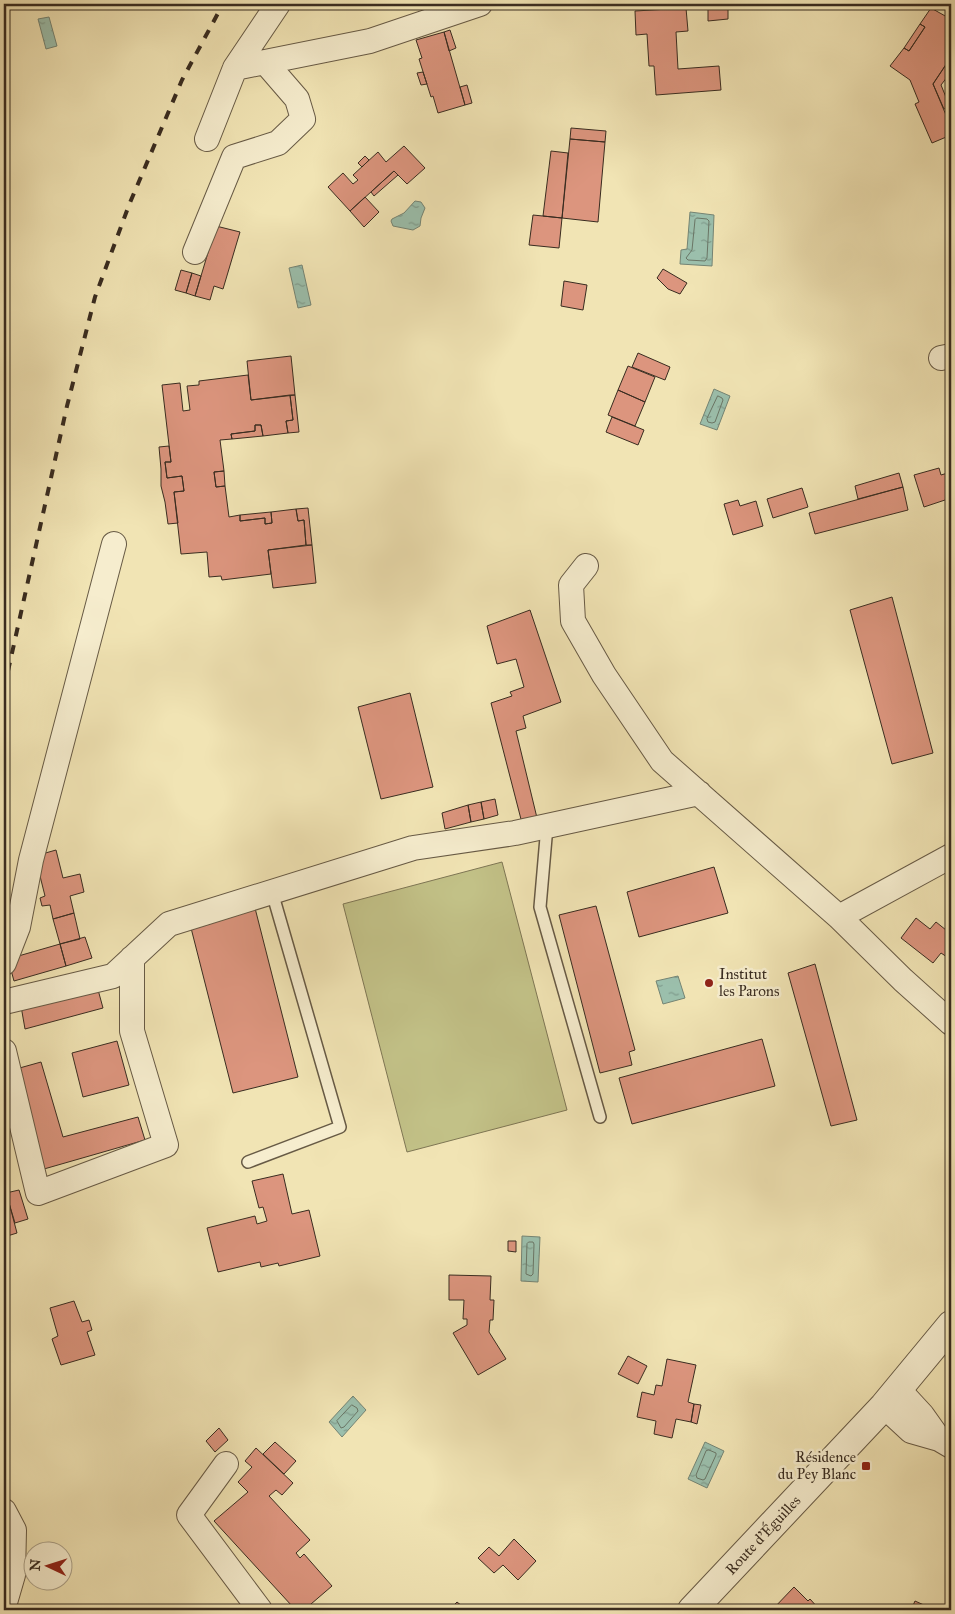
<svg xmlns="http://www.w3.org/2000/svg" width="955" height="1614" font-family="'IM FELL Great Primer',serif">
<defs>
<pattern id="water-ripples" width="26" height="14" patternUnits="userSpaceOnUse" patternTransform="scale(1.25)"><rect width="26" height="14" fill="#9bbfac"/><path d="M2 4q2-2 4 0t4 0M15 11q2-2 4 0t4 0" fill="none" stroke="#7f9b8c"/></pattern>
</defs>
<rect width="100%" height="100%" fill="#f1e4b4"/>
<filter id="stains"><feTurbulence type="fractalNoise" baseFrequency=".004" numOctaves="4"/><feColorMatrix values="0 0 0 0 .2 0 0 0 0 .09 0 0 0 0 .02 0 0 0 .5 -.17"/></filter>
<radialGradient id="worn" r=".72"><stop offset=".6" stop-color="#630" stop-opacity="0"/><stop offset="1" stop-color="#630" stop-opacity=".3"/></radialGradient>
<path fill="#c2c187" stroke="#7e7654" d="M 502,862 L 567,1110 L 407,1152 L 343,904 Z"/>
<path fill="url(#water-ripples)" stroke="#748474" d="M 49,17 L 57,46 L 46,49 L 38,19 Z
M 415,201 L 421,202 L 425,208 L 421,218 L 420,226 L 413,230 L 393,226 L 391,221 L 392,219 L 404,213 Z
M 690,212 L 714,215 L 712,266 L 680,264 L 681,250 L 687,249 Z
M 302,265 L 311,305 L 298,308 L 289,268 Z
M 714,389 L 730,396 L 717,430 L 700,424 Z
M 678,976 L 685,998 L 663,1004 L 656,981 Z
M 522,1236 L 540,1237 L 538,1282 L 521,1281 Z
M 353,1396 L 366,1410 L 342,1437 L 329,1422 Z
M 705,1442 L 724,1451 L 707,1488 L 688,1479 Z"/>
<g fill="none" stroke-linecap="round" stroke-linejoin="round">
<path stroke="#6a7666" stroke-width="1" d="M 697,218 L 707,219 L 709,221 L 707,258 L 705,261 L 688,260 L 686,258 L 692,250 L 695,220 Z
M 718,396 L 722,398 L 723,400 L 715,422 L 712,423 L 708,422 L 707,419 Z
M 529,1242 L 533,1242 L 534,1244 L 533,1274 L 531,1276 L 526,1274 L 527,1244 Z
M 352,1405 L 357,1408 L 358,1411 L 344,1427 L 341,1428 L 337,1421 Z
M 709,1450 L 716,1453 L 716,1455 L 705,1479 L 703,1480 L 697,1478 L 696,1475 L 706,1451 Z"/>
</g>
<path fill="#dc957e" stroke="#392c20" d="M 728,5 L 728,19 L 708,21 L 708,6 Z
M 686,8 L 688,31 L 676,32 L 678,69 L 719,66 L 721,90 L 656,95 L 654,66 L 649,66 L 647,34 L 636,35 L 635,11 Z
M 931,8 L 947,17 L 951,18 L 951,57 L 933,84 L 951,127 L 951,135 L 932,143 L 915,104 L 919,102 L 910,80 L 890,66 L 904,48 L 909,51 L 925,27 L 920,24 Z
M 920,24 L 925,27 L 909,51 L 904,48 Z
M 450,30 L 456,48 L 449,51 L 444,32 Z
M 444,32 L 465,105 L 438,113 L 433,96 L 431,97 L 419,59 L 422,58 L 416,40 Z
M 951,57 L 951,72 L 941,85 L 950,107 L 944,109 L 933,84 Z
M 423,72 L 427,84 L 421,85 L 417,73 Z
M 467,85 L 472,103 L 465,105 L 460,87 Z
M 571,128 L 606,131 L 605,142 L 570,139 Z
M 570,139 L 605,142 L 598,222 L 562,218 Z
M 404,146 L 425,168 L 407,184 L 394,171 L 350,211 L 328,187 L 343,173 L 353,184 L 358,180 L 353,175 L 378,152 L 386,162 Z
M 551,151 L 568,153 L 562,218 L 543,216 Z
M 365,156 L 369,160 L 362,167 L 358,163 Z
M 394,171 L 398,175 L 374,196 L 371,192 Z
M 365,197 L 379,212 L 364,227 L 350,211 Z
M 533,215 L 562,218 L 559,248 L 529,245 Z
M 216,226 L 240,232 L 223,289 L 214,286 L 210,300 L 195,296 Z
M 663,269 L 687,283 L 680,294 L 668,289 L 657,278 Z
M 181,270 L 192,273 L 186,293 L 175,290 Z
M 192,273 L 201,276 L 195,296 L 186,293 Z
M 564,281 L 587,285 L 583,310 L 561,306 Z
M 638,353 L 670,367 L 665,380 L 632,367 Z
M 291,356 L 295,395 L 251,400 L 247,361 Z
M 628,366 L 655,377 L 645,402 L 618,390 Z
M 248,375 L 251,400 L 290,395 L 293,420 L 286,421 L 288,433 L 263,436 L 261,425 L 255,425 L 255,431 L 231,434 L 232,439 L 220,440 L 224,471 L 214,472 L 216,487 L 225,486 L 229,517 L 240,515 L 240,521 L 265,518 L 265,524 L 272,523 L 271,512 L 296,509 L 298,521 L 304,520 L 306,545 L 268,550 L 271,574 L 222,580 L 221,576 L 209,577 L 207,552 L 181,554 L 174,492 L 184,491 L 182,476 L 167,478 L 165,462 L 171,462 L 162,385 L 180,383 L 183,411 L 190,410 L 187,386 L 199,385 L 199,381 Z
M 618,390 L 645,402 L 635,426 L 608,415 Z
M 290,395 L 295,395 L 299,432 L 288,433 L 286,421 L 293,420 Z
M 612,417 L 644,430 L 638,445 L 606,432 Z
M 255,425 L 261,425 L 263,436 L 232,439 L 231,434 L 255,431 Z
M 169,446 L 171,462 L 165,462 L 167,478 L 182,476 L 184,491 L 174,492 L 178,523 L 168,524 L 165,502 L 161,486 L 161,469 L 159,447 Z
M 939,468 L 941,475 L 951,472 L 951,498 L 924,507 L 914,475 Z
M 224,471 L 225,486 L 216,487 L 214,472 Z
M 899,473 L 903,487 L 858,499 L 855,486 Z
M 903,487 L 908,510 L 815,534 L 809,513 Z
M 802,488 L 808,507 L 773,518 L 767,499 Z
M 738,500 L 740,506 L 756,501 L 763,526 L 733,535 L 724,504 Z
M 308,508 L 312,545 L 306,545 L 304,520 L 298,521 L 296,509 Z
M 271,512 L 272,523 L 265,524 L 265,518 L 240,521 L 240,515 Z
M 312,545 L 316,583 L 273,588 L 268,550 Z
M 892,597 L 933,753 L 892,764 L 850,610 Z
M 530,610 L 561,702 L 523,716 L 526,728 L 516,731 L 538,822 L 523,827 L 491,703 L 512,696 L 510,692 L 524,687 L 516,659 L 497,664 L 487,626 Z
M 410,693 L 433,787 L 381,799 L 358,707 Z
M 495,799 L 498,815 L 484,819 L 481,802 Z
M 481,802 L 484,819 L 471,822 L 468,805 Z
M 468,805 L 471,822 L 445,829 L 442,813 Z
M 56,850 L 63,878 L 80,874 L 84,892 L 70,896 L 74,913 L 53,919 L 50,905 L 42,906 L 40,898 L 45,896 L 35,856 Z
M 714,867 L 728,913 L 639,937 L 627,892 Z
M 596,906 L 635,1050 L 629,1052 L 632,1065 L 600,1073 L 559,915 Z
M 255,908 L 298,1077 L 233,1093 L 190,924 Z
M 74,913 L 80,939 L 60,944 L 53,919 Z
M 916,918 L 930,929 L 936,922 L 951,934 L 951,957 L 950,959 L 941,953 L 933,963 L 901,938 Z
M 85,937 L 92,958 L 66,966 L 60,944 Z
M 60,944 L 66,966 L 14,981 L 8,959 Z
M 815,964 L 857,1120 L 831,1126 L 788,973 Z
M 97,986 L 103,1008 L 25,1029 L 21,1006 Z
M 762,1039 L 775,1086 L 632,1124 L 619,1078 Z
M 117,1041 L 129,1085 L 83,1097 L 72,1053 Z
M 41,1062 L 63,1137 L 138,1117 L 145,1140 L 44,1169 L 16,1069 Z
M 283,1174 L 292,1214 L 309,1210 L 320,1256 L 279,1266 L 278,1263 L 261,1267 L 260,1262 L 218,1272 L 207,1228 L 255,1216 L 257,1224 L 267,1221 L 263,1207 L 259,1208 L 252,1181 Z
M 4,1184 L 17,1233 L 4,1237 Z
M 19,1190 L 28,1219 L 15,1223 L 6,1193 Z
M 508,1241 L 516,1241 L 516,1252 L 508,1251 Z
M 449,1275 L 491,1276 L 490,1300 L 494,1300 L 493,1320 L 490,1320 L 489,1332 L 506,1359 L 478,1375 L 453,1333 L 467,1325 L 467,1319 L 463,1319 L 464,1300 L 449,1300 Z
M 74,1301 L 82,1322 L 89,1320 L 92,1330 L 87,1332 L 95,1355 L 61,1365 L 52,1339 L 58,1336 L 50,1308 Z
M 628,1356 L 647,1366 L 638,1384 L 618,1374 Z
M 667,1359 L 696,1365 L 688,1402 L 694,1404 L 691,1422 L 676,1419 L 672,1438 L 654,1434 L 656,1421 L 637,1417 L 642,1392 L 654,1395 L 656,1385 L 662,1386 Z
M 694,1404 L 701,1405 L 697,1424 L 691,1422 Z
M 219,1428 L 228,1440 L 215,1452 L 206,1441 Z
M 275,1442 L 296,1461 L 284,1474 L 263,1454 Z
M 256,1448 L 293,1483 L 282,1495 L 276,1490 L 269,1496 L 310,1540 L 296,1553 L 300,1558 L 304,1554 L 332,1586 L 304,1610 L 287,1610 L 292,1606 L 214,1521 L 248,1492 L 238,1482 L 252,1467 L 245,1461 Z
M 514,1539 L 536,1561 L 518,1580 L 503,1565 L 494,1573 L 478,1558 L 489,1547 L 499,1556 Z
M 794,1587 L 808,1601 L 810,1599 L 819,1609 L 821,1607 L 824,1610 L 772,1610 Z
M 915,1601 L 935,1610 L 911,1610 Z
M 457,1602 L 467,1610 L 449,1610 Z"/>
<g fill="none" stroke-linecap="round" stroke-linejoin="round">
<defs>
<path id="service" d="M 547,826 L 540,907 L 600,1117
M 248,1162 L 340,1127 L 272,892"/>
<path id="minor" d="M 235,68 L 370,41 L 480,4
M 207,139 L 235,68 L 278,4
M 195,252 L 234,157 L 278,143 L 303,119 L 297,99 L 265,62
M 941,358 L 951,356
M 586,566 L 571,585 L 573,621 L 604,675 L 662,761 L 839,917 L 903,980 L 951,1023
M 839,917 L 951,856
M 4,963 L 18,927 L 31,860 L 114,544
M 4,1002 L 113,976 L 169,924 L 413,848 L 515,833 L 699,793
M 4,1051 L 38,1193 L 166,1145 L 132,1031 L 132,958
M 898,1389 L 922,1415 L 939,1439
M 884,1406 L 911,1431 L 939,1439 L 951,1446
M 226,1464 L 189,1515 L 260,1610
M 4,1511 L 14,1530 L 13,1575 L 4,1606"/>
<path id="tertiary" d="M 692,1610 L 884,1406 L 951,1325"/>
</defs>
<use href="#service" stroke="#675a45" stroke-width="14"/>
<use href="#minor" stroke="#675a45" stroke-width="26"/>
<use href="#tertiary" stroke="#675a45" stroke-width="30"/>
<use href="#service" stroke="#f6edce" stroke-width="11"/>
<use href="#minor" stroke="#f6edce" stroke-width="24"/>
<use href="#tertiary" stroke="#f6edce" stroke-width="28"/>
<path stroke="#392c20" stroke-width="4" stroke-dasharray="9 9" stroke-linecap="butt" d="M 4,689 L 67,406 L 95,297 L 129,205 L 182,80 L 223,4"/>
</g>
<g fill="#8f2418" stroke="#f6edce" stroke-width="2">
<circle cx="709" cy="983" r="5"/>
<rect x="861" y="1461" width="10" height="10" rx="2.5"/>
</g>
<g text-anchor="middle" stroke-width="5" stroke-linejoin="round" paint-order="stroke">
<g font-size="15" fill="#392c20" stroke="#f6edce" text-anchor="start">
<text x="719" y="979">Institut<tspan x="719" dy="17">les Parons</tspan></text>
<text x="856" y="1462" text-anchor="end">Résidence<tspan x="856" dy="17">du Pey Blanc</tspan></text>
</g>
<g font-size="15" fill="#392c20" stroke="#f6edce">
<text transform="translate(763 1535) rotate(-47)" y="5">Route d'Éguilles</text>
</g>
</g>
<rect width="955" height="1614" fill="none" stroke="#f1e4b4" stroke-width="20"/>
<rect x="5" y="5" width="945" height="1604" fill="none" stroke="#392c20" stroke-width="2.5"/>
<rect x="10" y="10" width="935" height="1594" fill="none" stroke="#392c20"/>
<g transform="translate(48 1566) rotate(274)"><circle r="24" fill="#f6edce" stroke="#aaa088"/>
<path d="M0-4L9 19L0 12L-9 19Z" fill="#8f2418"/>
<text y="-8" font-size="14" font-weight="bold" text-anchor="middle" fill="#392c20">N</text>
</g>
<rect width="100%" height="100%" filter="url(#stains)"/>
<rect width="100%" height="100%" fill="url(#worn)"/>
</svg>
